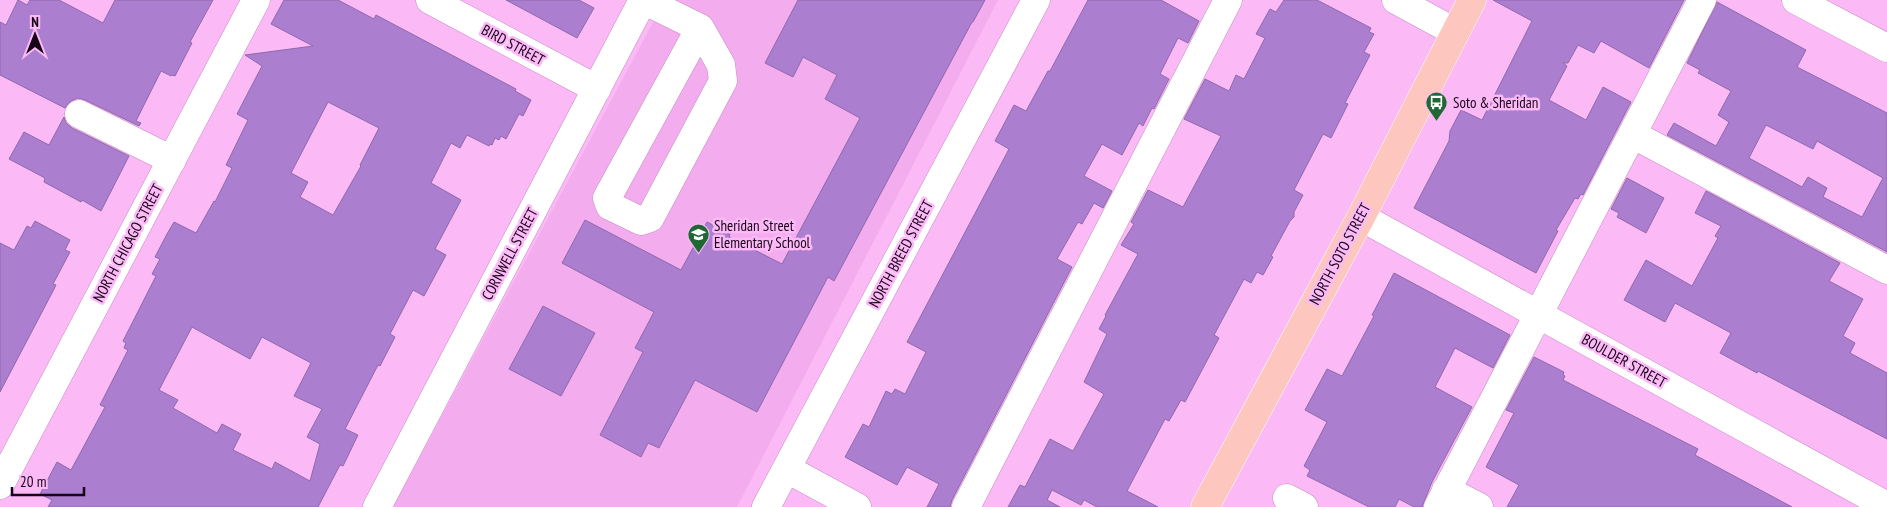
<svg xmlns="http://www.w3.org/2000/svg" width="1887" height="507" font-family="'PT Sans Narrow',sans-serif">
<rect width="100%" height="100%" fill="#fbbaf6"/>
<path fill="#f3aced" d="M 665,0 L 998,0 L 737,507 L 393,507 Z"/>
<path fill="#ac7ecf" stroke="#8f69ac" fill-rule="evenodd" d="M 18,0 L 27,5 L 30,0 L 59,0 L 103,23 L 115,0 L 213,0 L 190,42 L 192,43 L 175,76 L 172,75 L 171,76 L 161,71 L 136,121 L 141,123 L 139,126 L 85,100 L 78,98 L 71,101 L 65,108 L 0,75 L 0,22 L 6,25 Z
M 284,0 L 338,0 L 374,19 L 376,15 L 516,89 L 515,91 L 531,100 L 523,116 L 519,114 L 506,139 L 501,136 L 499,140 L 495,138 L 492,145 L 490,144 L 489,146 L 467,135 L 460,148 L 451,143 L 431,183 L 461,200 L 435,249 L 446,255 L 424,296 L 413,290 L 390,334 L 395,337 L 380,366 L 378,365 L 345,429 L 358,435 L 343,466 L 340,465 L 318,507 L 48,507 L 52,500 L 40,494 L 57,462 L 71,470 L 105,407 L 100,405 L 128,350 L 124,348 L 126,343 L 123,341 L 156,276 L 152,274 L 160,259 L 155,257 L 167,234 L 174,222 L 196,233 L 214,201 L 215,202 L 232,168 L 226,165 L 248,120 L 237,114 L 262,66 L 245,55 L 313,46 L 271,24 ZM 328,102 L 379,128 L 360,165 L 361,166 L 333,215 L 300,197 L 308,182 L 291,173 ZM 192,327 L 250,359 L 262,337 L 311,363 L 294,396 L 322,409 L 307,437 L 320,444 L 310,481 L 275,462 L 272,469 L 233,450 L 241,434 L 222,424 L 217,433 L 173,408 L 178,400 L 159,390 Z
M 506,0 L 579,0 L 594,8 L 577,38 Z
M 798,0 L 985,0 L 973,22 L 972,22 L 834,281 L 828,277 L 757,412 L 695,380 L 659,448 L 648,443 L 641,457 L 600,435 L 643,352 L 635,348 L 654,312 L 562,263 L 585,220 L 681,270 L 707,222 L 730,234 L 729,237 L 782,264 L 860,118 L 825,99 L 837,75 L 803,57 L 793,77 L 765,63 Z
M 1088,0 L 1161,0 L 1199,21 L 1188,43 L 1178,38 L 1160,74 L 1169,79 L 1154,109 L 1152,108 L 1143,126 L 1139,123 L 1122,155 L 1102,144 L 1084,176 L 1112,191 L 1103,208 L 1094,203 L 1082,224 L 1078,222 L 1057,259 L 1072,267 L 952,500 L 950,507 L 927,507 L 939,484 L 907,467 L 897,485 L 845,457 L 863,424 L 869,427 L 886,391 L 892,394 L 895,389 L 905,394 L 926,352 L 907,342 L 1009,149 L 995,141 L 1014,105 L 1026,111 L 1048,71 L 1050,71 Z
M 1284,0 L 1317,0 L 1371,28 L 1369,32 L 1374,34 L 1364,52 L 1370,55 L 1345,103 L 1348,104 L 1331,138 L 1323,134 L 1294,190 L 1303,195 L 1294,212 L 1294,217 L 1290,221 L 1271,256 L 1273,257 L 1263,275 L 1257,272 L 1251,283 L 1244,279 L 1214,335 L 1219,338 L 1185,402 L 1181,400 L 1169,421 L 1165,419 L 1127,491 L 1158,507 L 1097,507 L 1084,500 L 1081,505 L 1052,490 L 1047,500 L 1060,507 L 1008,507 L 1020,485 L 1025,487 L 1050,439 L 1073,451 L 1104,394 L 1084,382 L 1107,334 L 1099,329 L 1106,316 L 1105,315 L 1138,254 L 1121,245 L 1134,224 L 1131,222 L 1148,190 L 1183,207 L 1221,136 L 1184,119 L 1205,79 L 1229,91 L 1236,75 L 1244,79 L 1265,38 L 1256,34 L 1270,9 L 1276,12 Z
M 1493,0 L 1684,0 L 1649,68 L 1601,41 L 1594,53 L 1578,45 L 1568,63 L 1563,63 L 1567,66 L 1549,100 L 1586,120 L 1603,87 L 1631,102 L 1583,195 L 1581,194 L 1578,199 L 1575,198 L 1556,230 L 1558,231 L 1536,273 L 1414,208 L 1449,141 L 1450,131 L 1461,110 L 1482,120 L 1532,21 Z
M 1717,2 L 1806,50 L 1797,67 L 1887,113 L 1887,252 L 1667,135 L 1674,123 L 1716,146 L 1729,122 L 1718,115 L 1731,91 L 1698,73 L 1700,70 L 1687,63 ZM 1766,125 L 1813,149 L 1817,141 L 1883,178 L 1862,217 L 1823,197 L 1827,188 L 1808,177 L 1802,187 L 1749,158 Z
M 64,117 L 66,123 L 72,128 L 129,156 L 101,211 L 82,200 L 81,202 L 44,182 L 45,178 L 9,159 L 24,132 L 49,145 Z
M 1627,178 L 1664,198 L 1646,233 L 1617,217 L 1619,213 L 1611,209 Z
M 1706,191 L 1840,263 L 1829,281 L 1863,299 L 1843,336 L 1855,343 L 1850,353 L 1887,373 L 1887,439 L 1758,371 L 1757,373 L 1720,353 L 1731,333 L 1675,303 L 1665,322 L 1624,300 L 1646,260 L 1692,286 L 1718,238 L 1715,236 L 1721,226 L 1695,213 Z
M 35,221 L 70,240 L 65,250 L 70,252 L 53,284 L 56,285 L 52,293 L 0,392 L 0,243 L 14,250 L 27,226 L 31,228 Z
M 1394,273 L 1510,335 L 1493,368 L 1455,348 L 1435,387 L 1472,407 L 1432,482 L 1422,507 L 1414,507 L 1399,499 L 1395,507 L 1369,507 L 1307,476 L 1310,470 L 1304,466 L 1327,422 L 1305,410 L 1327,369 L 1342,376 L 1374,316 L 1372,315 Z
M 543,306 L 595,333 L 561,396 L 509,369 Z
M 1534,357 L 1564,372 L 1563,375 L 1565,376 L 1563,380 L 1698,449 L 1695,455 L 1792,507 L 1507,507 L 1519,485 L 1486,467 L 1514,413 L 1506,410 Z"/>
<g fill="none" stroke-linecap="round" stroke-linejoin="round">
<defs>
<path id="minor" d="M 430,0 L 597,89
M 643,0 L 700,28 L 607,198 L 610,206 L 641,221 L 650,218 L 723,81 L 721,65 L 700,28
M 1396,0 L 1455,32
M 1796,0 L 1887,48
M 79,114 L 172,160
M 1632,134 L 1887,270
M 1361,217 L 1887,506
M 787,469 L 857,507
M 0,485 L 256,0
M 1446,490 L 1479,507
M 1287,498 L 1304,507
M 377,507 L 643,0
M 766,507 L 1036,0
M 966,507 L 1228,0
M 1438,507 L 1702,0"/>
<path id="major" d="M 1205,507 L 1361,217 L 1472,0"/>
</defs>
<use href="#minor" stroke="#c88ac4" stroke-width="29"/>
<use href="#major" stroke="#fff" stroke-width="29"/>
<use href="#minor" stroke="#fff" stroke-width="28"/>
<use href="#major" stroke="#fdc7bf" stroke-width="28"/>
</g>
<defs>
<symbol id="bus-pin" viewBox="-11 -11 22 30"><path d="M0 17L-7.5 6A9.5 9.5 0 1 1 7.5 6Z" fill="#1f6733" stroke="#fbbaf6"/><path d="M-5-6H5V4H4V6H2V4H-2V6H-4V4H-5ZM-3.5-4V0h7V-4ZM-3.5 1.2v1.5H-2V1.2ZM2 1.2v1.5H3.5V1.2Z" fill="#fff"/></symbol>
<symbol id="school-pin" viewBox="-11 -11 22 30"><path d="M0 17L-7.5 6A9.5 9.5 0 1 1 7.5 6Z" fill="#1f6733" stroke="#fbbaf6"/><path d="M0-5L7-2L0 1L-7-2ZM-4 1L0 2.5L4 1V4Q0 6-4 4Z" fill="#fff"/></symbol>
</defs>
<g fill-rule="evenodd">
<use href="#bus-pin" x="1424" y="90" width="25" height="34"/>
<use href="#school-pin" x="686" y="222" width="25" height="34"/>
</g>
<g text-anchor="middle" stroke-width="5" stroke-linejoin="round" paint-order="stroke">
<g font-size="15" fill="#170317" stroke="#fbbaf6">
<text transform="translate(513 45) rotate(28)" y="5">BIRD STREET</text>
<text transform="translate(128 243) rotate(-62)" y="5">NORTH CHICAGO STREET</text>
<text transform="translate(510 254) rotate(-62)" y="5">CORNWELL STREET</text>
<text transform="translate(901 254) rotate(-62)" y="5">NORTH BREED STREET</text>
<text transform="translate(1340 254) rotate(-62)" y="5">NORTH SOTO STREET</text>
<text transform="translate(1624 361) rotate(29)" y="5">BOULDER STREET</text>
</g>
<g font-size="15" fill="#170317" stroke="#fbbaf6" text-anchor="start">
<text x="1453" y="108">Soto &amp; Sheridan</text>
<text x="714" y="231">Sheridan Street<tspan x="714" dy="17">Elementary School</tspan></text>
</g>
</g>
<g transform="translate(35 35)" stroke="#fbbaf6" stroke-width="4" paint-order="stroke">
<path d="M0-4L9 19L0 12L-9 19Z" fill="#170317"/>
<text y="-8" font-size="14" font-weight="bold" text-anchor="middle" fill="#170317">N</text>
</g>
<path d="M12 487v8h72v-8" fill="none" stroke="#170317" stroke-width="2.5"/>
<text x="20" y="487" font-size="15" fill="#170317" stroke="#fbbaf6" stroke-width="4" paint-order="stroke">20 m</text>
</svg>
